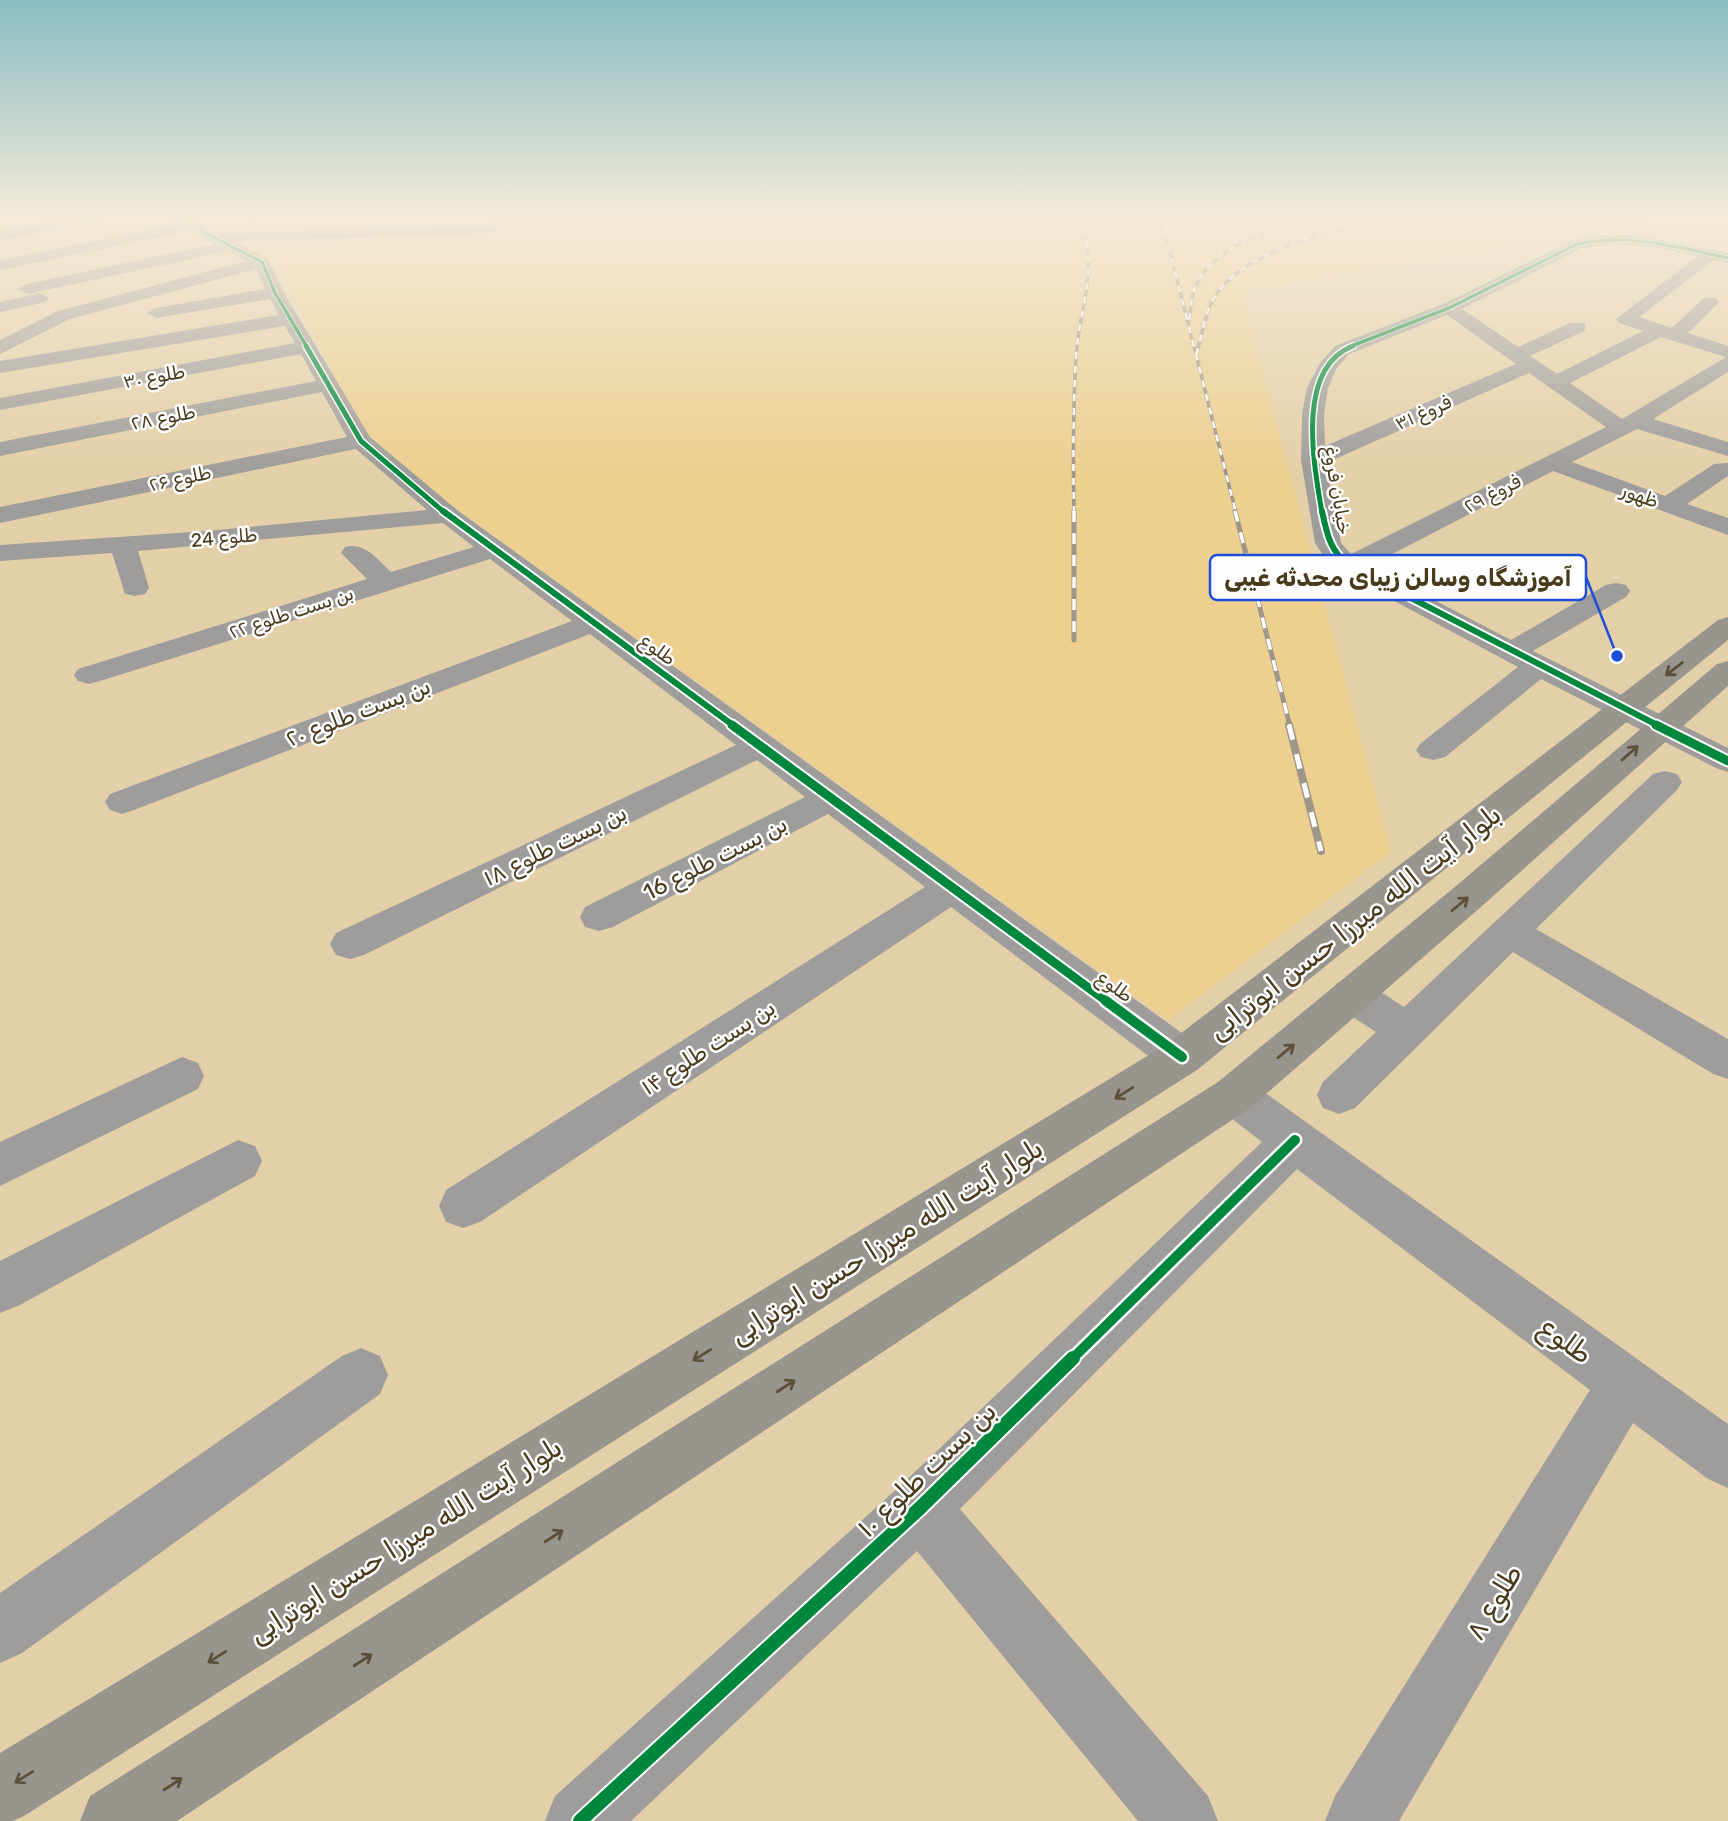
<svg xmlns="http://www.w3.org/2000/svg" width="1728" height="1821" font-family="Rubik,Cairo,sans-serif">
<rect width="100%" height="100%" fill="#e4d0a8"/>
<path fill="#edcf90" d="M 478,219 L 1672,219 L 1241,291 L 1391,852 L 1168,1020 L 398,467 L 355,419 L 280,265 L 247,246 L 495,234 L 505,230 Z"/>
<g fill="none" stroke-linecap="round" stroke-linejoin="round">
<path fill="#9f9d9b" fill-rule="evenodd" d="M 71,219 L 100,219 L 93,223 L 0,241 L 0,231 Z
M 171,219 L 189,219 L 216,233 L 495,226 L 498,229 L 495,232 L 490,234 L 233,241 L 268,259 L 284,293 L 370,437 L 457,510 L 1197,1044 L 1204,1057 L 1197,1070 L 1182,1075 L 1167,1070 L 951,907 L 480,1222 L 463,1228 L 446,1222 L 439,1206 L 446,1190 L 925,887 L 828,814 L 613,927 L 599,931 L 585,927 L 580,917 L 585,907 L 805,797 L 757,760 L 364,955 L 350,959 L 336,955 L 330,944 L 336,933 L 736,745 L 590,634 L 134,810 L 122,814 L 110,810 L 105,802 L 110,794 L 572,621 L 490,559 L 100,681 L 89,684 L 78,681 L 74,675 L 78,669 L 367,579 L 341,553 L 345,547 C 365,542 377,559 391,572 L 474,547 L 443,523 L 138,551 L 149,588 L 145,594 L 135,596 L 125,594 L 112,553 L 0,561 L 0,545 L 207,531 L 427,510 L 356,449 L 0,523 L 0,507 L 347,437 L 322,392 L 0,456 L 0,442 L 316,381 L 301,354 L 0,410 L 0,398 L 295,343 L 285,326 L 0,373 L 0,361 L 279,315 L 270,299 L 156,318 L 147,313 L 156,308 L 265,289 L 256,269 L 70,319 L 0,354 L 0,340 L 58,311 L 247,261 L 228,251 L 27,294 L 18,289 L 27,284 L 215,244 L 190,231 L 0,270 L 0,260 L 177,225 Z
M 1633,235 L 1728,253 L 1728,263 L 1714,260 L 1639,317 L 1672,328 L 1704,298 L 1716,298 L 1719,302 L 1688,333 L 1728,346 L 1728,372 L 1653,419 L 1728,442 L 1728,456 L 1637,429 L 1572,462 L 1665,496 L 1714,464 L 1728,463 L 1728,476 L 1687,504 L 1728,518 L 1728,535 L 1553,471 L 1369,566 L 1511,640 L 1606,585 L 1616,583 L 1626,585 L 1630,591 L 1626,597 L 1533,651 L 1728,748 L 1728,772 L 1716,768 L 1541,679 L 1445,757 L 1433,760 L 1421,757 L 1416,750 L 1421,743 L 1518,667 L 1340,572 L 1327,561 L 1315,543 L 1301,460 L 1302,414 L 1307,388 L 1320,363 L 1335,346 L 1443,304 L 1571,241 L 1595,236 ZM 1614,244 L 1652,247 L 1698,256 L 1616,319 L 1619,323 L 1643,331 L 1557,374 L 1530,356 L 1584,331 L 1586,327 L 1584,323 L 1570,323 L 1518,347 L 1462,309 L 1582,248 ZM 1447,315 L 1516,364 L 1325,446 L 1324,414 L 1328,388 L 1336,369 L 1349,354 ZM 1661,337 L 1726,357 L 1622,419 L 1570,383 ZM 1529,373 L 1606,427 L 1351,554 L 1341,543 L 1326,463 Z
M 40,293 L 49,298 L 46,302 L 0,312 L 0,302 Z
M 1665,771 L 1677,774 L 1682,782 L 1677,790 L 1536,929 L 1728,1039 L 1728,1079 L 1713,1074 L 1513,952 L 1355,1108 L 1339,1114 L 1323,1108 L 1317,1095 L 1323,1082 L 1376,1032 L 1337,1007 L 1331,995 L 1337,983 C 1364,975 1381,993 1404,1007 L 1653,774 Z
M 182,1057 L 198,1063 L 204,1076 L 198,1089 L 0,1186 L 0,1142 Z
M 1234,1076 L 1250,1082 L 1728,1424 L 1728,1488 L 1708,1479 L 1633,1423 L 1399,1821 L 1325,1821 L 1335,1796 L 1590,1390 L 1297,1169 L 960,1509 L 1208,1796 L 1218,1821 L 1138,1821 L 917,1551 L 631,1821 L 545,1821 L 555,1796 L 899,1487 L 1262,1142 L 1218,1108 L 1212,1095 L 1218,1082 Z
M 238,1140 L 255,1146 L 262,1161 L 255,1176 L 18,1306 L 0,1313 L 0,1261 Z
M 361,1348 L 380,1356 L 388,1375 L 380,1394 L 22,1653 L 0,1663 L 0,1593 L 342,1356 Z"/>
<path fill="#98948e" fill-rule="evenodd" d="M 1728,617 L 1728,640 L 1197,1070 L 24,1816 L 13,1821 L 0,1821 L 0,1753 L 1167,1044 L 1718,620 Z
M 1728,661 L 1728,686 L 1482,906 L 1250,1108 L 177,1821 L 80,1821 L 90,1796 L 1218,1082 L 1456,886 L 1717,664 Z"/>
<defs>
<path id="rail-far2" d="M 1157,219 L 1169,248 L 1236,513
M 1189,320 C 1191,309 1191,297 1195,287 C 1214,245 1271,230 1311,219
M 1196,355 C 1202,337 1204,315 1214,298 C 1242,250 1336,229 1387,219
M 1074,513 C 1073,461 1073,408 1076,356 C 1080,302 1099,275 1080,219"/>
<path id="rail-far1" d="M 1074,511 L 1074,640
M 1235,511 L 1290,726"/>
<path id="rail" d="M 1289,725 L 1321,851"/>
</defs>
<use href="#rail-far2" stroke="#9e9789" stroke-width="3.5"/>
<use href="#rail-far1" stroke="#9e9789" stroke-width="5"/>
<use href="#rail" stroke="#9e9789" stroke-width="8"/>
<use href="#rail-far2" stroke="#fefefe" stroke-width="2.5" stroke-dasharray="7" stroke-linecap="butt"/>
<use href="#rail-far1" stroke="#fefefe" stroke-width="3.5" stroke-dasharray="11" stroke-linecap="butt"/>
<use href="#rail" stroke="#fefefe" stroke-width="5" stroke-dasharray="15" stroke-linecap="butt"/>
<defs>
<path id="cycleway-far5" d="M 178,219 L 262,262 L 275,293 L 307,347
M 1349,347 L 1449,308 L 1577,244 C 1629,233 1678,247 1728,258"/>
<path id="cycleway-far4" d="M 306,346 L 361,441 L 445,513
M 1322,513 C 1314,465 1295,368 1353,346"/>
<path id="cycleway-far3" d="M 443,511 L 734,726
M 1322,511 C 1327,535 1330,550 1349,566 L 1659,726"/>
<path id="cycleway-far2" d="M 732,725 L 1109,1003
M 1656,725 L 1728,761"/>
<path id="cycleway-far1" d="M 1106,1001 L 1182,1057
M 1071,1360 L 1295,1140"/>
<path id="cycleway" d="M 580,1821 L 920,1508 L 1073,1358"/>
</defs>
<use href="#cycleway-far5" stroke="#fefefe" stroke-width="5"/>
<use href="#cycleway-far4" stroke="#fefefe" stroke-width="8"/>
<use href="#cycleway-far3" stroke="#fefefe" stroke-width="10"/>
<use href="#cycleway-far2" stroke="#fefefe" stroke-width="13"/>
<use href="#cycleway-far1" stroke="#fefefe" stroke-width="15"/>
<use href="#cycleway" stroke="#fefefe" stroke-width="18"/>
<use href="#cycleway-far5" stroke="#00873e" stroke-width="3.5"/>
<use href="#cycleway-far4" stroke="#00873e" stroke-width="5"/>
<use href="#cycleway-far3" stroke="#00873e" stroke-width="6"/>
<use href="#cycleway-far2" stroke="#00873e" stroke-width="9"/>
<use href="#cycleway-far1" stroke="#00873e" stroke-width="10"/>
<use href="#cycleway" stroke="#00873e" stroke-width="14"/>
</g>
<defs><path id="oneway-shaft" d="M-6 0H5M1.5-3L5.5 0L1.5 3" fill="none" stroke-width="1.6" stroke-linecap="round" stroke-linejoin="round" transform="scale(1.75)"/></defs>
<g stroke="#5c5038">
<use href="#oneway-shaft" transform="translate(1674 669) rotate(142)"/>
<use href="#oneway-shaft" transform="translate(1630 753) rotate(-41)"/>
<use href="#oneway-shaft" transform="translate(1460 904) rotate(-40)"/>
<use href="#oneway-shaft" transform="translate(1286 1051) rotate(-40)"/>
<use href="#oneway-shaft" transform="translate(1124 1093) rotate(148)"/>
<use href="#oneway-shaft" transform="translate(702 1355) rotate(148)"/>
<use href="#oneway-shaft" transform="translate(786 1386) rotate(-33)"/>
<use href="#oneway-shaft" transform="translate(554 1536) rotate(-33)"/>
<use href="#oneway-shaft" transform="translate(217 1657) rotate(148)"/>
<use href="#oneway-shaft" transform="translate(363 1660) rotate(-33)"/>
<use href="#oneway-shaft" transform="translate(24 1777) rotate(148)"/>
<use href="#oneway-shaft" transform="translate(173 1784) rotate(-33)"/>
</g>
<linearGradient id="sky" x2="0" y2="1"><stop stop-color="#89bcc2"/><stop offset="0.46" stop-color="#f3ead8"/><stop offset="1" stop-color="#f3ead8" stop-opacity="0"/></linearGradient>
<rect width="1728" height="473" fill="url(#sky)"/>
<g text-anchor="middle" stroke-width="5" stroke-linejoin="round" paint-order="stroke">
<g font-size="19" fill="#483a1b" stroke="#fefefe">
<text transform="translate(154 376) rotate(-10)" y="7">طلوع ۳۰</text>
<text transform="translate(1423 412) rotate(-24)" y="7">فروغ ۳۱</text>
<text transform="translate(163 417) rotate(-11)" y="7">طلوع ۲۸</text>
<text transform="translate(180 478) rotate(-12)" y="7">طلوع ۲۶</text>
<text transform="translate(1338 490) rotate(80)" y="7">خیابان فروغ</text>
<text transform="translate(1492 493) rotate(-27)" y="7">فروغ ۲۹</text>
<text transform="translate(1640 495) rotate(20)" y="7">ظهور</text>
<text transform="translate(224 537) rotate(-5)" y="7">طلوع 24</text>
<text transform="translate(291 612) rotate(-18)" y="7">بن بست طلوع ۲۲</text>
<text transform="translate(658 649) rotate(36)" y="7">طلوع</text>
<text transform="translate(1115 986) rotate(36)" y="7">طلوع</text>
</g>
<g font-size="23" fill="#483a1b" stroke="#fefefe">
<text transform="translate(358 712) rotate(-21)" y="8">بن بست طلوع ۲۰</text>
<text transform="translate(555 845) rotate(-26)" y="8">بن بست طلوع ۱۸</text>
<text transform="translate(715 858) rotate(-27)" y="8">بن بست طلوع 16</text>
<text transform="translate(708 1047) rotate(-33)" y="8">بن بست طلوع ۱۴</text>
</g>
<g font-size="28" fill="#483a1b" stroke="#fefefe">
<text transform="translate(1354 922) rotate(-38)" y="10">بلوار آیت الله میرزا حسن ابوترابی</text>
<text transform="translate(886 1241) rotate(-32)" y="10">بلوار آیت الله میرزا حسن ابوترابی</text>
<text transform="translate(1566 1340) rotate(36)" y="10">طلوع</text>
<text transform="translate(926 1469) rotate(-44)" y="10">بن بست طلوع ۱۰</text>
<text transform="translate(405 1540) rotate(-32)" y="10">بلوار آیت الله میرزا حسن ابوترابی</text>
<text transform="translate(1493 1602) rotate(-59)" y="10">طلوع ۸</text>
</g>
</g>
<path fill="none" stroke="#1d4ed8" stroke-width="2.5" d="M1617 656L1586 577"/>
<circle fill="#1d4ed8" stroke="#fefefe" stroke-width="2.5" cx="1617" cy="656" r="7"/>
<rect fill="#fefefe" stroke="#1d4ed8" stroke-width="2.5" x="1210" y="555" width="376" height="45" rx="7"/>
<g font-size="24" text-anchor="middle" font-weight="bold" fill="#483a1b">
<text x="1398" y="586">آموزشگاه وسالن زیبای محدثه غیبی</text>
</g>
</svg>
